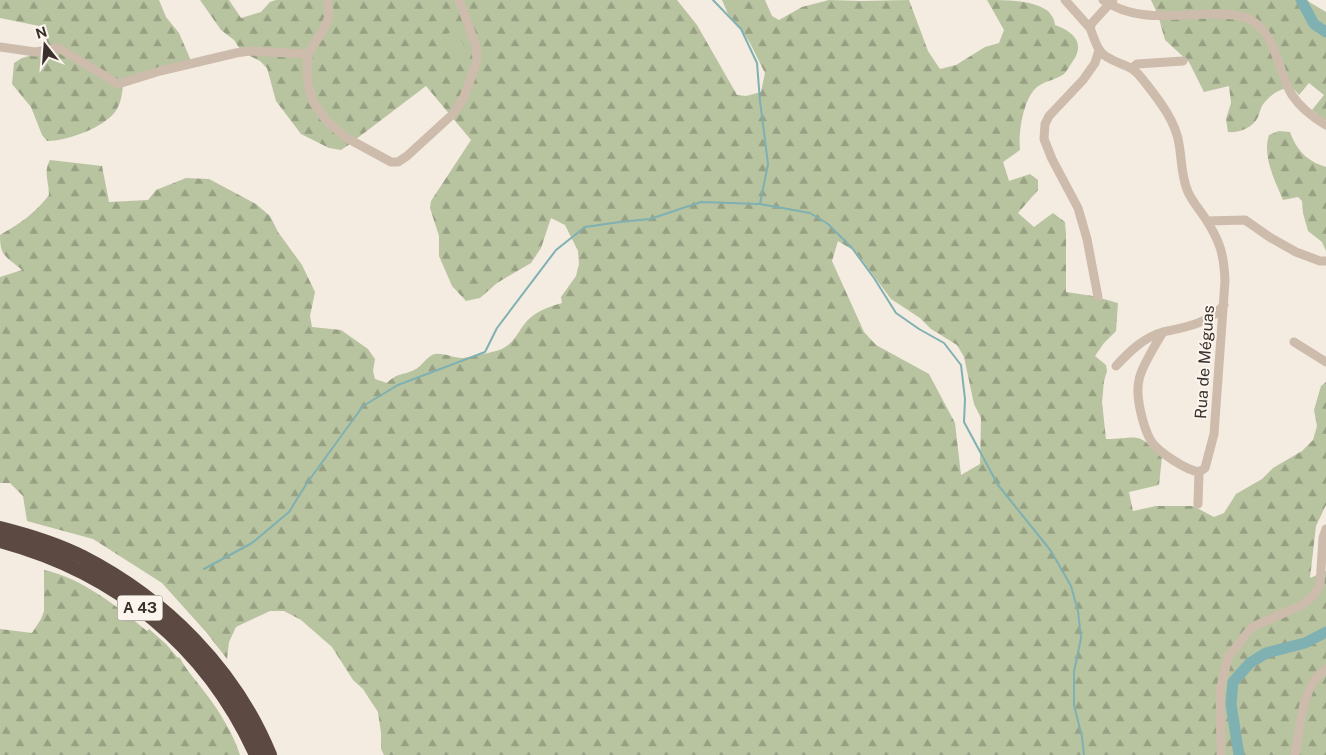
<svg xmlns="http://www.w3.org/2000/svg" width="1326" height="755" font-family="'Public Sans',sans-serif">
<defs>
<pattern id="forest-firs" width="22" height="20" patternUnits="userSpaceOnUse" patternTransform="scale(1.25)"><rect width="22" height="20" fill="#b8c4a0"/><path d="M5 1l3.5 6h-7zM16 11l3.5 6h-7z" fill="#97a083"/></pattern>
</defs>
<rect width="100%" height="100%" fill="#f4ebe1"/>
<path fill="url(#forest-firs)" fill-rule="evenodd" d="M 0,0 L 159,0 L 166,17 L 179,33 L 192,63 L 123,85 C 122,95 121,103 115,112 C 103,128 67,141 47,141 L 42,135 L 31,107 L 12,84 L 14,63 L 22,58 L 46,51 L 48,47 L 44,27 L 0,18 Z
M 200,0 L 229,0 L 241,18 L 261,12 L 270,2 L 276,0 L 677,0 L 697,25 L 737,95 L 746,96 L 761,92 L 765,73 L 750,43 L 740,27 L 728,14 L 722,0 L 765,0 L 772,16 L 779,20 L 802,7 L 829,0 L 861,1 L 909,0 L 928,51 L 940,69 L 956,65 L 985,47 L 999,43 L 1004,30 L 987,0 C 1008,0 1033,0 1048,11 C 1052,16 1054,18 1055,25 C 1072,31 1086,42 1073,61 C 1070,65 1067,71 1064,74 C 1056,80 1043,81 1036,88 C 1023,100 1018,134 1020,150 L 1003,162 L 1009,181 L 1030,174 L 1038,180 L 1038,190 L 1018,213 L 1034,227 L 1053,213 L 1065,222 L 1066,234 L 1066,292 L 1093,296 L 1118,303 L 1116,331 L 1104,343 L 1095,356 L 1106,365 L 1107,371 L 1104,381 L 1102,402 L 1106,439 C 1139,439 1136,430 1162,457 L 1159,485 L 1129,492 L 1133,511 L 1156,506 L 1193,506 L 1214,517 L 1224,513 L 1236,494 L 1262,479 L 1273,468 L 1302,451 L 1313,440 L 1317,426 L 1314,410 L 1321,386 L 1326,382 L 1326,505 L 1316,526 L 1310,578 L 1326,571 L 1326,755 L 384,755 L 381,749 L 381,733 L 378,712 L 370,700 L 363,689 L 353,680 L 332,647 L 301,620 L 284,611 L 270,611 L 236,627 L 229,642 L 227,659 L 206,632 L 162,583 L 93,539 L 27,521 L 23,496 L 10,483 L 0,483 L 0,277 L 22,270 C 6,256 0,257 0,235 C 21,223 34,214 49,195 C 49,182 43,172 50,160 L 102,166 L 109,202 L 148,200 L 156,190 L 186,178 L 209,179 L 256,204 L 270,216 L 278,232 L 302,265 L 315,292 L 310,316 L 312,327 L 341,330 L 368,349 L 375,359 L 373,371 L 375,379 L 387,383 C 398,372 402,376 414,370 C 421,367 425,359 432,355 C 441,351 452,358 462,358 C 468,358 493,352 499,350 C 517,343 517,330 530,318 C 539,310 551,306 562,303 L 561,297 L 576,276 L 579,264 L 578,251 L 565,225 L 551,218 L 541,248 L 531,263 L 497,283 L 480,298 L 466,301 L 452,286 L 439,256 L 439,236 L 430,208 L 431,201 L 471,140 L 426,86 L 347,146 L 341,150 L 329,148 L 301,134 L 276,101 L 267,68 L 260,61 L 242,52 L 234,40 L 221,30 ZM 838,241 L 856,252 L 891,299 L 920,318 L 931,329 L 957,345 L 964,357 L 974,404 L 981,418 L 980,464 L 961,475 L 955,423 L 929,374 L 876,345 L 864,332 L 832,261 Z
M 1151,0 L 1306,0 L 1326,12 L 1326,121 L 1312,110 L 1324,95 L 1309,83 L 1299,95 L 1292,87 C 1279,89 1269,95 1262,106 C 1260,109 1260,113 1258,117 C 1253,128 1239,133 1228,132 L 1226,119 L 1231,103 L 1229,86 L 1204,92 L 1189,62 L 1165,40 L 1158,15 Z
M 1279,131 L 1290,132 C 1297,151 1307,161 1326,167 L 1326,251 L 1322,242 L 1308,231 L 1303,213 L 1302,201 L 1298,197 L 1283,200 C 1275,181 1262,156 1269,135 Z
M 44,570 C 82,578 118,607 147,631 L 149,629 L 166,644 L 177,657 L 180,658 C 186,670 196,680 203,690 C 218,709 233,733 240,755 L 0,755 L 0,629 L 32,633 L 41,619 L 44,611 Z"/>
<path fill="#b8c4a0" d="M 455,30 L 468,53 L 455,59 L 443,36 Z"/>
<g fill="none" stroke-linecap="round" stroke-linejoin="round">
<path stroke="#7fb0b2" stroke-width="2" d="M 713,0 L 741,29 L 757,63 L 760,101 L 768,164 L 760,204 L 810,213 L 828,224 L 852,248 L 874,278 L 896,313 L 919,329 L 944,343 L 961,365 L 965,399 L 964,422 L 998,485 L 1051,551 L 1071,586 L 1078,611 L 1081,638 L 1074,672 L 1074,705 L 1082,737 L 1084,755
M 204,569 L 252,543 L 289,512 L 307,483 L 363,406 L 398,385 L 485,352 L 497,328 L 556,250 L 585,227 L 620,222 L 650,219 L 701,202 L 759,204"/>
<path stroke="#7fb0b2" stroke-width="11" d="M 1301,0 L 1314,24 L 1326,32
M 1239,755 L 1231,704 L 1233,682 L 1250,663 L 1266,653 L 1305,643 L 1326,632"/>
<path stroke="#cdbbac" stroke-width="9" d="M 328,0 L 329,17 L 322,32 L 308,54 L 307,67 L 308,83 L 313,102 L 326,120 L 345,137 L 391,162 L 398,162 L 407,156 L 454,113 L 464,97 L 477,61 L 476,46 L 459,0
M 1065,0 L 1090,28
M 1103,0 C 1137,23 1175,14 1213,14 C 1224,14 1237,14 1247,18 C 1277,31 1277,71 1292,95 C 1300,107 1314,118 1326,125
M 1113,0 L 1092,23 L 1090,28 C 1094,37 1097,52 1107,57 C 1123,67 1131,63 1144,81 C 1158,99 1176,121 1179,144 C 1182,160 1181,176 1188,192 C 1192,201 1199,209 1205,218 C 1220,241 1224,254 1225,281 L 1214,434 L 1205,468 L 1199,472
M 0,47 L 35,52 L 59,48 L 118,84 L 160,71 L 236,53 L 249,51 L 308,54
M 1132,68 L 1137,64 L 1183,61
M 1207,221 L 1245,220 L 1271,238 L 1296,252 L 1320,261 L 1326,261
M 1098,297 L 1087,239 L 1078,208 L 1052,159 L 1044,139 L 1045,124 L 1049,116 L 1083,80 L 1095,63 L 1099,50
M 1294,342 L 1326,362
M 1116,366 C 1129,352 1144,337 1163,332
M 1199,472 C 1186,470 1158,452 1151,441 C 1143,427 1135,396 1139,380 C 1141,367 1156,344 1163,332 C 1186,327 1208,324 1224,305
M 1198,504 L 1199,472
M 1221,755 L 1220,691 L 1228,657 L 1252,627 L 1302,605 L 1312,597 L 1320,585 L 1323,538 L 1326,529
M 1295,755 C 1301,728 1300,686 1326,669"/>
<path stroke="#5c4a42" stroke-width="14" d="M 0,528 C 28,535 57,544 83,557 C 165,599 235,669 270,755
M 0,541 C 116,572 207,646 256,755"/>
</g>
<g text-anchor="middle" stroke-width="4" stroke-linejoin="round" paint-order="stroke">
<rect fill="#fbf5ee" stroke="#756b66" stroke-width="1" x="117.5" y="595.5" width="45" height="25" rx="4"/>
<g font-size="15" font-weight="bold" fill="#3b302b">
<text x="140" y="613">A 43</text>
</g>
<g font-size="16" fill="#3b302b" stroke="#fbf5ee">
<text transform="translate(1204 362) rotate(-86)" y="6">Rua de Méguas</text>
</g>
</g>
<g transform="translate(45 45) rotate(343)" stroke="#fbf5ee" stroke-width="4" paint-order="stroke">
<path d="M0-4L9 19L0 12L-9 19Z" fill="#3b302b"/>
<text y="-8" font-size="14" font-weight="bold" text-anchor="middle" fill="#3b302b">N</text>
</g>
</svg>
